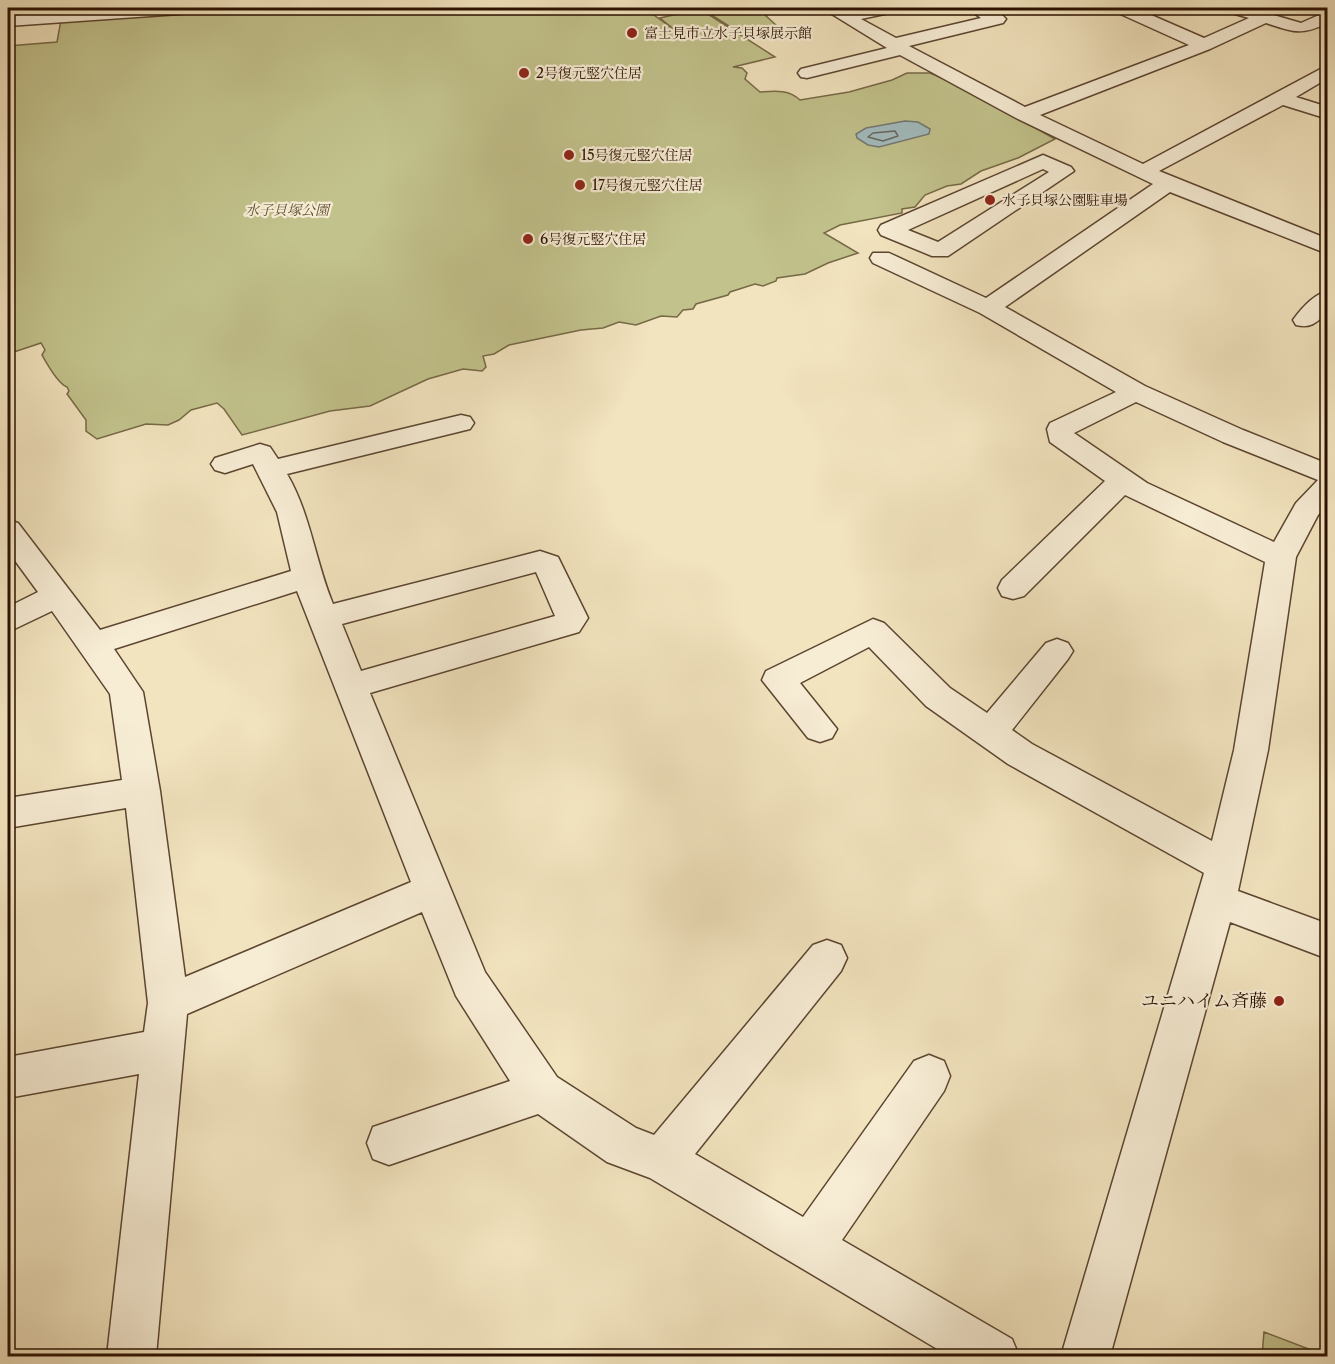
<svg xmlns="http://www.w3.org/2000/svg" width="1335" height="1364" font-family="'Libre Caslon Text','Noto Serif JP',serif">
<rect width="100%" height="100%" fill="#f2e4bf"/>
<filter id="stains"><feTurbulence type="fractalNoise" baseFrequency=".00333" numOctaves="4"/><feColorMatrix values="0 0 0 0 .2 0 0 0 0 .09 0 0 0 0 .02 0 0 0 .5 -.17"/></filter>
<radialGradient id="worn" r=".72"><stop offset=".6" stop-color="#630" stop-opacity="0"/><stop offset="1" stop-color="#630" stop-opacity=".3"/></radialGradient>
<path fill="#c2c28c" stroke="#766946" stroke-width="1.5" d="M 237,8 L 644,8 L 676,31 L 660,18 L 700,9 L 775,57 L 733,67 L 742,68 L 747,73 L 745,79 L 760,92 C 774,91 789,89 800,100 L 849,92 L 892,80 L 907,73 L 930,73 L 961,86 L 1055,139 L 1018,158 L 981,171 L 961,184 L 947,186 L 925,195 L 915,207 L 902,209 L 902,213 L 840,225 L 824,233 L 858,253 L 828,263 L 805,274 L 777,278 L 776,281 L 763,286 L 755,284 L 730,292 L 728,295 L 696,304 L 693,309 L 683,310 L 677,317 L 661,316 L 636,325 L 619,322 L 603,328 L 581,330 L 509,345 L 494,354 L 483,356 L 486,367 L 482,371 L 463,369 L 428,379 L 370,406 L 330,411 L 242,435 L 224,409 L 217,403 L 191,410 L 179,420 L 168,425 L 146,424 L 97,439 L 86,431 L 86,420 L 67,394 L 69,391 L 67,387 C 58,384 47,364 42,355 L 45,350 L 41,343 L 8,354 L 8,46 L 57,42 L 61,20 Z
M 725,8 L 767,8 L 774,13 L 765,15 L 777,26 L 740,33 L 705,11 Z
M 1264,1332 L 1327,1356 L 1262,1356 Z"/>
<path fill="#a2bbbe" stroke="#727772" stroke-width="1.5" d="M 905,121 L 918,122 L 930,129 L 929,134 L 879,147 L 868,145 L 857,138 L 856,134 L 866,128 Z"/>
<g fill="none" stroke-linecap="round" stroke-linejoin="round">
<path stroke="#666660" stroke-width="1.5" d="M 895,131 L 898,136 L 883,141 L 868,137 L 873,133 Z"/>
<defs>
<path id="minor" d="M 129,8 L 202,8 L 194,13 L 8,26 L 8,16 Z
M 822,8 L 841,8 L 848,11 L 867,8 L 896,8 L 894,12 L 861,19 L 896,38 L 981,18 L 967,8 C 981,7 996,7 1006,19 L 1003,23 L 909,46 L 1025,107 L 1189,45 L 1116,12 L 1114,8 L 1135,8 L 1204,38 L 1249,18 L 1235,14 L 1234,8 L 1250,8 L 1301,23 L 1328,11 L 1328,23 C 1300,36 1293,32 1266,23 L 1210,49 L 1040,115 L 1143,164 L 1328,65 L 1328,78 L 1296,97 L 1328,107 L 1328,119 L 1283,105 L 1159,171 L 1328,239 L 1328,254 L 1170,192 L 1005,307 L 1145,386 L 1243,430 L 1328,464 L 1328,505 L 1318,515 L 1296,557 L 1268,750 L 1238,891 L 1328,924 L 1328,959 L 1230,922 L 1110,1356 L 1061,1356 L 1204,873 L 1008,764 L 926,706 L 869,647 L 800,683 L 837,729 L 832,738 L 820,742 L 808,738 L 762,680 L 766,671 L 873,619 L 884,623 L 950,688 L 987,713 L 1046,643 L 1057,639 L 1068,643 L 1073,651 L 1068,659 L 1012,730 L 1032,744 L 1212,841 L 1234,750 L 1265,562 L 1125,495 L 1024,596 L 1013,599 L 1002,596 L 998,588 L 1002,580 L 1105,481 L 1050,442 L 1047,429 L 1050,423 L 1116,392 L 980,313 L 873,263 L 870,258 L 873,253 L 889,253 L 986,298 L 1153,184 L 1016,118 L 900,55 L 807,78 L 801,77 L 798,73 L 801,69 L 887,48 ZM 1136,402 L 1223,442 L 1318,480 L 1296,503 L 1274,542 L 1147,483 L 1074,433 Z
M 1043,155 L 1071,167 L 1074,171 L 948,256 L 932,256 L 881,235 L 878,230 L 881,225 ZM 1043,169 L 1049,172 L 938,242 L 908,230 Z
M 1328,291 L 1328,312 C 1317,322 1311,329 1296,325 L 1293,320 C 1301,309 1314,294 1328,291 Z
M 461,415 L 470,417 L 474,423 L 470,429 L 287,474 C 311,515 315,561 333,604 L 540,551 L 558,557 L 588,618 L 579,632 L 370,693 L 485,972 L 557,1077 L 636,1128 L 654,1135 L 813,945 L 827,940 L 841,945 L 847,958 L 841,971 L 695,1154 L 803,1217 L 914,1061 L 929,1055 L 944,1061 L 950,1076 L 944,1091 L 842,1240 L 1012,1339 L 1019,1356 L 949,1356 L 650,1178 L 607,1162 L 538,1114 L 389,1165 L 373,1159 L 367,1143 L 373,1127 L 510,1081 L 456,996 L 422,912 L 187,1014 L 156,1356 L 107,1356 L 139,1074 L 8,1098 L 8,1057 L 144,1032 L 148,1003 L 126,808 L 8,828 L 8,798 L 122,780 L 110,694 L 52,611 L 8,632 L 8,607 L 38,592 L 8,551 L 8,520 L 18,523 L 100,630 L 291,571 L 277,512 L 253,464 L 225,473 L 215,470 L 211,464 L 215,458 L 260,444 L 270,447 L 278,459 ZM 536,572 L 555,616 L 361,671 L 342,624 ZM 297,591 L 411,882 L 185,977 L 160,791 L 143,692 L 114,649 Z"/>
</defs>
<use href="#minor" stroke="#5c4530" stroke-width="3"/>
<use href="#minor" fill="#f7edd5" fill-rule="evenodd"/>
</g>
<g fill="#8f2418" stroke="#f7edd5" stroke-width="2">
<circle cx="632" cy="33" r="6"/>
<circle cx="524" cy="73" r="6"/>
<circle cx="569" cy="155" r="6"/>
<circle cx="580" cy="185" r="6"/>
<circle cx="990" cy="200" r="6"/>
<circle cx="528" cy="239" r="6"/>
<circle cx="1279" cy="1001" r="6"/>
</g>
<g text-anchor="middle" stroke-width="4.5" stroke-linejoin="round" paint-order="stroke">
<g font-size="14" fill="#2a1001" stroke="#f7edd5" text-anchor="start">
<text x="644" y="38">富士見市立水子貝塚展示館</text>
<text x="536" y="78">2号復元竪穴住居</text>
<text x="581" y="160">15号復元竪穴住居</text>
<text x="592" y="190">17号復元竪穴住居</text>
<text x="1002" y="205">水子貝塚公園駐車場</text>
<text x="540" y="244">6号復元竪穴住居</text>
</g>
<g font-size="14" font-style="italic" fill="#5f4e32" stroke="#f7edd5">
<text x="287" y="215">水子貝塚公園</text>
</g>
<g font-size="18" fill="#2a1001" stroke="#f7edd5" text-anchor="end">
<text x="1267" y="1007">ユニハイム斉藤</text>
</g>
</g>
<rect width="1335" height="1364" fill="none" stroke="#f2e4bf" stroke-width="30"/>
<rect x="9" y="9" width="1317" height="1346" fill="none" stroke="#2a1001" stroke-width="3"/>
<rect x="15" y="15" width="1305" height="1334" fill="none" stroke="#2a1001" stroke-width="1.5"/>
<rect width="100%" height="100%" filter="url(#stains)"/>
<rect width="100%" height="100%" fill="url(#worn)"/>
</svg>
